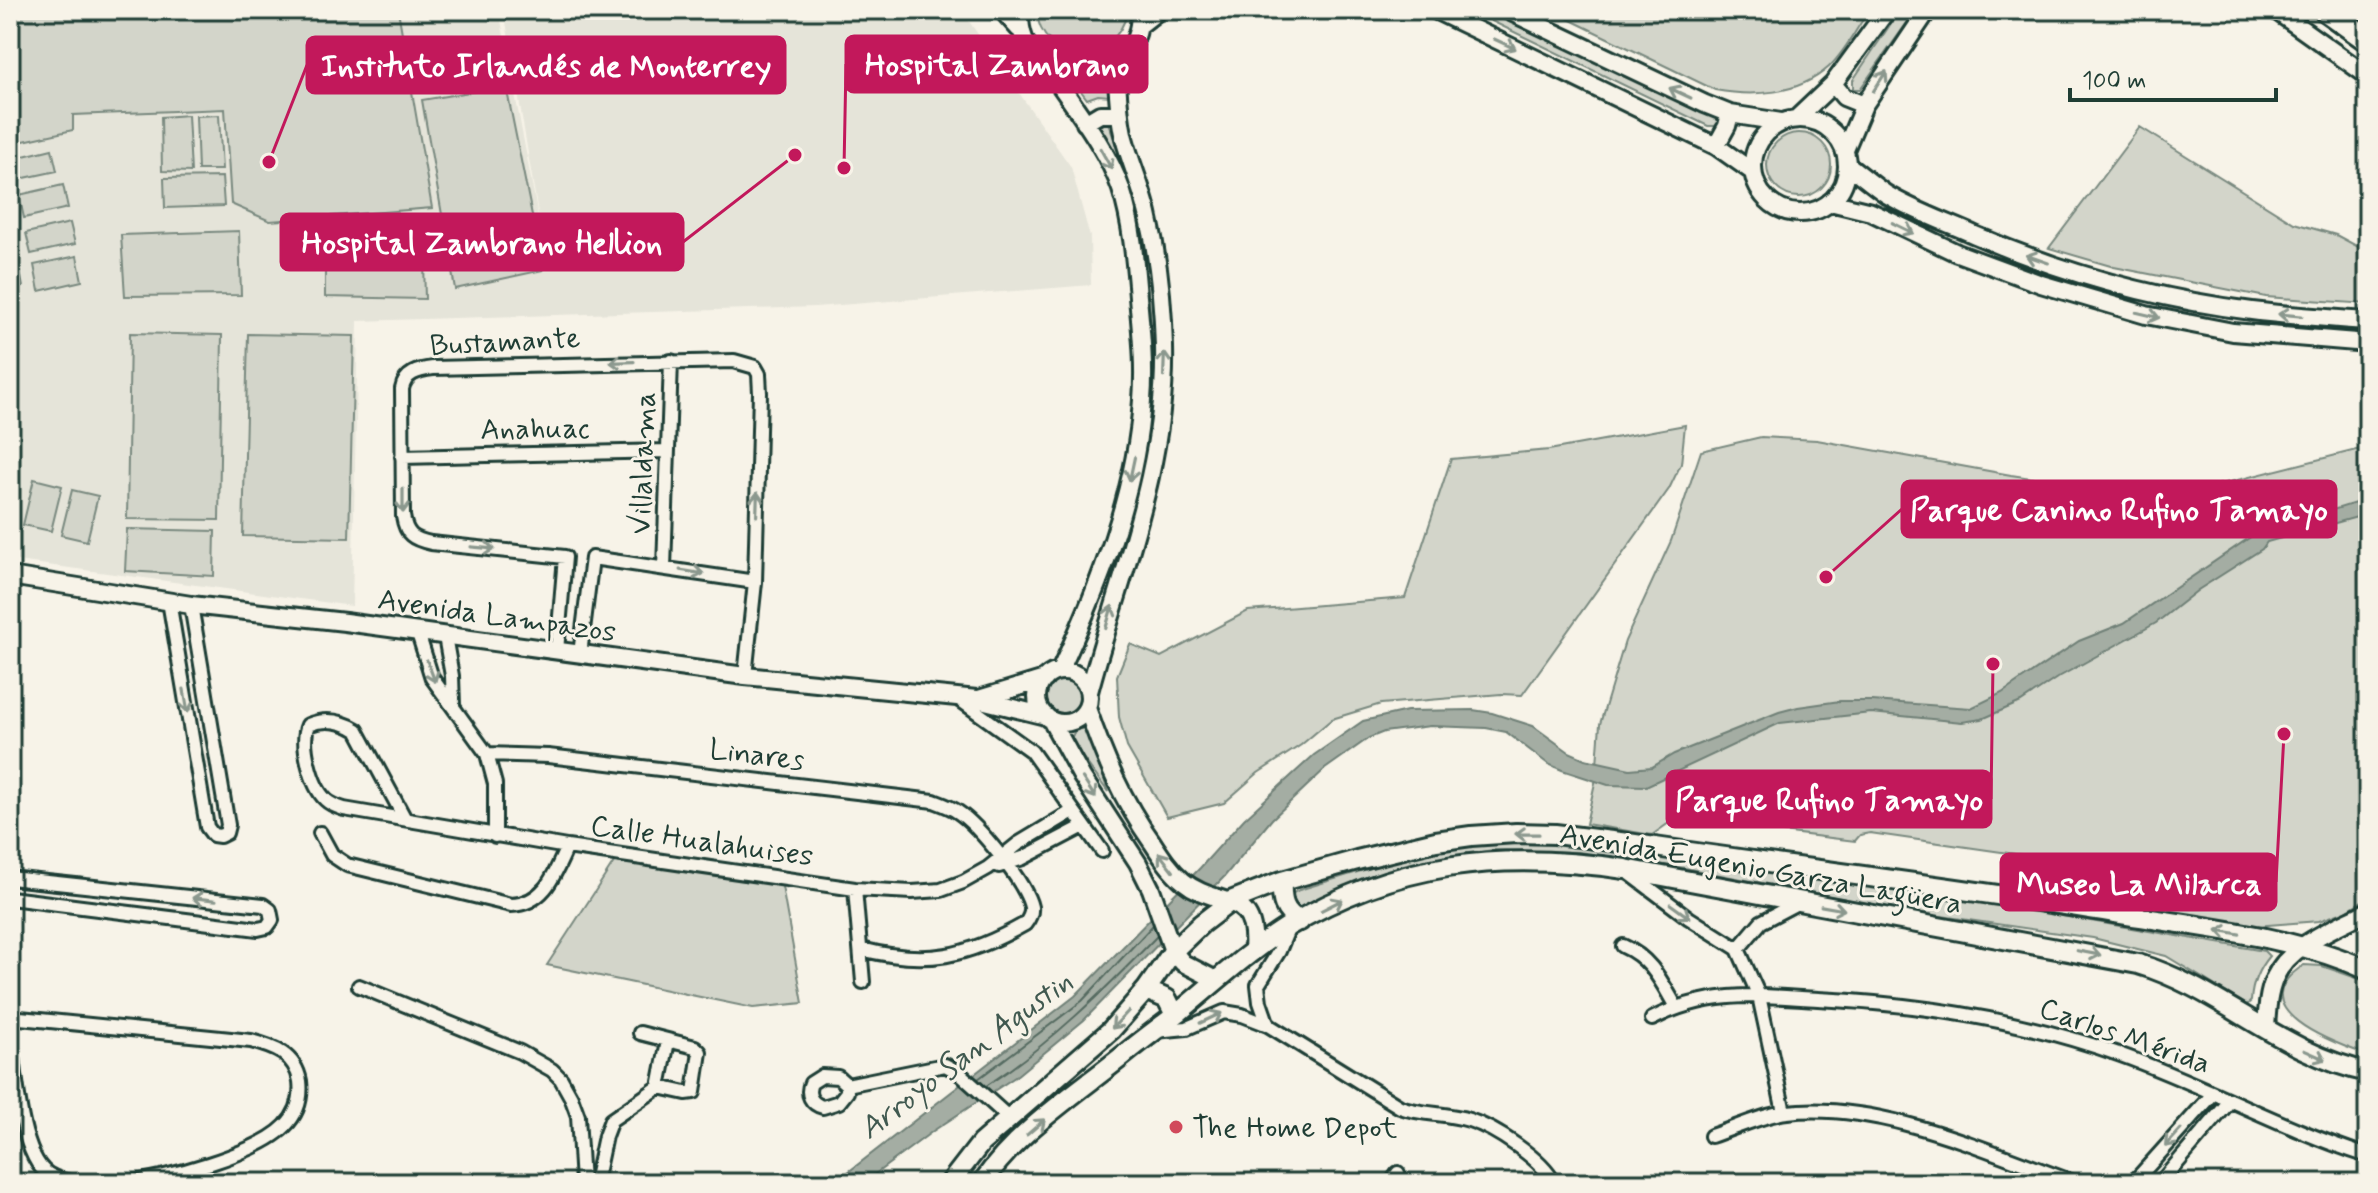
<svg xmlns="http://www.w3.org/2000/svg" width="2378" height="1193" font-family="Mynerve,sans-serif">
<rect width="100%" height="100%" fill="#f7f3e8"/>
<filter id="ink" filterUnits="userSpaceOnUse"><feTurbulence type="fractalNoise" baseFrequency=".0125" numOctaves="2"/><feDisplacementMap in="SourceGraphic" scale="16" xChannelSelector="R" yChannelSelector="G"/><feConvolveMatrix kernelMatrix="1 2 1 2 8 2 1 2 1" color-interpolation-filters="sRGB"/></filter>
<g filter="url(#ink)">
<path fill="#e5e4d9" d="M 10,10 L 499,10 L 542,237 L 504,10 L 961,10 L 1071,167 L 1090,237 L 1091,285 L 815,307 L 358,321 L 352,606 L 10,560 Z"/>
<path fill="#d3d5ca" stroke="#79897f" stroke-width="2" d="M 10,10 L 398,10 L 432,208 L 270,221 L 231,204 L 225,109 L 73,115 L 73,130 L 10,144 Z
M 1036,10 L 1128,10 C 1114,70 1042,66 1036,10 Z
M 1469,10 L 1494,10 L 1718,118 L 1718,123 L 1715,126 L 1708,126 Z
M 1550,10 L 1869,10 C 1857,28 1845,52 1829,67 C 1798,95 1753,97 1715,90 Z
M 1900,10 L 1916,10 L 1860,89 L 1853,89 L 1853,80 Z
M 1111,77 L 1110,96 L 1098,95 L 1087,99 L 1075,83 L 1095,82 Z
M 506,86 L 543,270 L 455,289 L 422,100 Z
M 188,115 L 191,172 L 162,171 L 161,117 Z
M 219,115 L 222,170 L 198,170 L 196,116 Z
M 1095,123 L 1108,123 L 1136,196 L 1145,258 L 1153,343 L 1132,197 Z
M 2140,127 L 2294,223 L 2336,235 L 2368,252 L 2368,304 L 2266,297 L 2114,267 L 2049,248 Z
M1767 165a32 32 0 1 1 64 0a32 32 0 1 1-64 0Z
M 52,149 L 57,171 L 15,180 L 11,159 Z
M 222,177 L 224,206 L 165,208 L 164,178 Z
M 63,185 L 68,208 L 24,218 L 19,195 Z
M 10,219 L 23,287 L 10,289 Z
M 70,223 L 75,244 L 31,254 L 26,233 Z
M 239,231 L 241,295 L 125,296 L 121,235 Z
M 77,256 L 82,281 L 39,291 L 34,265 Z
M 424,261 L 425,299 L 325,297 L 325,265 Z
M 130,333 L 222,335 L 219,520 L 127,519 Z
M 248,334 L 354,336 L 349,538 L 243,536 Z
M 1685,425 L 1681,464 L 1669,489 L 1522,695 L 1501,694 L 1381,704 L 1332,719 L 1301,745 L 1258,773 L 1224,803 L 1167,817 L 1127,747 L 1119,717 L 1117,676 L 1130,644 L 1161,657 L 1248,611 L 1405,598 L 1451,459 L 1549,450 Z
M 1761,437 L 1817,440 L 2011,475 L 2166,498 L 2368,447 L 2368,897 L 2346,911 L 2319,921 L 2255,926 L 2103,901 L 2064,861 L 1870,833 L 1860,835 L 1855,841 L 1685,820 L 1669,823 L 1652,835 L 1586,824 L 1596,778 L 1600,724 L 1625,641 L 1671,541 L 1701,451 Z
M 34,479 L 62,486 L 51,531 L 23,525 Z
M 72,490 L 98,496 L 87,541 L 61,535 Z
M 127,529 L 215,531 L 214,576 L 125,571 Z
M1045 695a18 18 0 1 1 36 0a18 18 0 1 1-36 0Z
M 1076,729 L 1083,729 L 1090,733 L 1108,792 L 1070,740 Z
M 1546,841 L 1580,844 L 1982,902 L 2264,951 L 2269,956 C 2258,969 2252,984 2251,1001 L 2247,1005 L 2166,956 L 2093,938 L 1913,912 L 1684,868 L 1579,852 L 1493,850 L 1427,860 L 1367,877 L 1296,910 L 1292,907 L 1290,895 L 1299,890 L 1426,851 L 1460,845 Z
M 616,859 L 781,881 L 803,1003 L 753,1008 L 547,965 Z
M 2304,965 L 2322,966 L 2368,982 L 2368,1055 C 2333,1043 2237,1008 2304,965 Z"/>
<path fill="#a4ada3" stroke="#6f8077" stroke-width="2" d="M 2368,499 L 2368,514 L 2267,542 L 2262,549 L 2198,590 L 2156,623 L 2057,678 L 2021,702 L 1982,719 L 1962,722 L 1871,713 L 1780,723 L 1646,786 L 1608,785 L 1562,770 L 1548,764 L 1506,732 L 1486,728 L 1430,726 L 1384,732 L 1369,738 L 1325,769 L 1272,819 L 1224,877 L 1084,1020 L 1015,1077 L 933,1131 L 863,1183 L 834,1183 L 1075,996 L 1200,868 L 1244,819 L 1314,755 L 1363,721 L 1407,711 L 1473,710 L 1492,713 L 1533,726 L 1569,752 L 1585,759 L 1630,769 L 1652,767 L 1674,754 L 1779,712 L 1798,707 L 1840,701 L 1872,701 L 1971,708 L 2002,693 L 2079,641 L 2124,623 L 2255,534 Z"/>
<g fill="none" stroke-linecap="round" stroke-linejoin="round">
<path stroke="#546a60" stroke-width="2" d="M 978,1079 L 1082,1001 L 1153,925
M 986,1086 C 1050,1044 1104,991 1157,936"/>
<defs>
<path id="minor" d="M 402,457 L 668,451
M 664,568 L 671,361
M 169,601 L 207,827 L 213,835 L 220,836 L 226,833 L 228,825 L 191,605
M 418,633 L 432,678 L 487,754 L 495,784 L 495,836
M 445,636 L 452,676 L 453,705
M 557,651 L 565,557 L 431,543 C 413,539 406,535 403,516 L 402,389 C 405,373 418,370 433,368 L 734,361 L 755,367 L 759,374 L 760,393 L 755,582 L 745,676
M 580,654 L 592,558 L 755,582
M 956,697 L 1031,751 L 1102,851
M 487,754 L 548,756 L 934,801 C 942,804 951,807 958,812 C 978,825 1026,883 1031,907 C 1032,914 1029,919 1025,924 C 967,957 926,966 861,949
M 405,819 L 357,730 C 342,721 325,718 308,725 C 300,743 311,786 326,800 C 331,805 338,807 344,809 L 567,847 L 855,889 L 912,892 L 941,890 L 963,882 L 988,868 L 1018,844 L 1073,811
M 320,833 L 332,855 L 347,865 L 511,905 C 545,904 555,873 567,847
M 999,866 L 1023,858 L 1084,826
M 1628,872 L 1689,918 L 1738,949 L 1759,996 L 1784,1112
M 10,878 L 263,905 L 270,910 L 272,920 L 267,927 L 258,929 L 10,898
M 855,889 L 863,982
M 1623,946 C 1651,958 1661,981 1676,1007
M 1738,949 L 1761,922 L 1799,902
M 359,986 L 520,1052 L 552,1070 L 561,1079 L 571,1097 L 578,1116 L 582,1183
M 10,1017 L 251,1041 C 274,1047 295,1054 300,1081 C 302,1098 297,1114 285,1126 C 259,1153 161,1181 123,1183
M 1652,1019 C 1707,990 1757,995 1818,999 C 1920,1004 2024,1020 2121,1055 C 2205,1085 2283,1129 2368,1156
M 1268,1025 L 1260,1002 L 1258,985 L 1279,951 L 1289,927
M 10,1031 C 15,1066 19,1155 48,1174 C 57,1180 68,1182 79,1183
M 1155,1031 L 1187,1028 L 1224,1012 L 1242,1015 L 1268,1025 L 1400,1107 C 1423,1115 1447,1113 1469,1120 C 1495,1128 1542,1159 1554,1183
M 640,1033 L 695,1047 L 700,1052 L 694,1092 L 686,1093 L 659,1087
M 822,1076 L 838,1077 L 847,1085 L 847,1092 L 839,1102 L 823,1107 C 811,1104 806,1094 811,1083 Z
M 847,1085 L 945,1065 L 958,1072 L 1008,1117
M 659,1087 L 668,1041
M 1711,1136 C 1735,1128 1762,1115 1787,1112 C 1881,1101 1988,1152 2076,1183
M 595,1183 L 605,1136 L 611,1120 L 659,1087
M 1391,1183 L 1398,1173
M 2133,1183 L 2213,1094
M 2160,1183 L 2230,1101"/>
<path id="tertiary" d="M 1002,10 L 1019,29
M 1020,10 C 1016,96 1141,100 1140,10
M 1435,10 L 1716,146 L 1753,172
M 1507,10 L 1705,104 L 1730,114 L 1781,122
M 2275,10 L 2368,76
M 1140,25 L 1159,10
M 1049,69 C 1074,107 1106,146 1121,189 C 1132,223 1135,261 1138,297 C 1141,331 1145,366 1142,400 C 1136,494 1099,586 1060,671
M 1833,84 L 1844,97 L 1864,105
M 1796,119 L 1833,84 L 1887,10
M1753 166a47 47 0 1 1 94 0a47 47 0 1 1-94 0Z
M 1085,123 L 1100,114 L 1119,114
M 1716,146 L 1727,126 L 1730,114
M 1845,150 L 1864,105 L 1928,10
M 1847,164 C 1860,174 1873,185 1886,194 C 1914,211 1946,222 1975,235 C 2063,273 2157,299 2252,311 C 2290,316 2329,318 2368,321
M 1830,202 L 1871,212 L 1957,253 L 2041,284 L 2146,315 L 2233,332 L 2368,343
M 10,576 L 191,605 L 345,622 L 745,676 L 977,699 L 1046,716
M1037 697a26 26 0 1 1 52 0a26 26 0 1 1-52 0Z
M 1089,692 C 1119,578 1167,467 1164,347 C 1163,304 1158,256 1148,214 C 1142,188 1131,164 1124,138 C 1118,114 1118,90 1116,65
M 979,699 L 1045,679
M 1087,708 C 1104,757 1122,800 1152,842 C 1161,856 1170,870 1183,881 C 1217,909 1258,889 1253,951
M 1051,720 L 1082,777 L 1138,863 L 1151,889 L 1173,951 L 1183,963 L 1216,980
M 2266,1028 C 2267,1011 2268,993 2275,977 C 2290,944 2338,927 2368,911"/>
<path id="secondary" d="M 1282,881 C 1281,900 1283,912 1300,921
M 1146,990 L 1167,999 L 1175,1015
M 950,1183 L 981,1143 L 1111,1030 L 1146,990 L 1173,951 L 1201,924 L 1231,901 L 1282,881 L 1357,860 L 1436,841 L 1471,836 L 1516,833 L 1555,834 L 1628,843 C 1794,868 1961,887 2126,915 C 2208,928 2292,936 2368,970
M 982,1183 C 1017,1131 1077,1093 1125,1054 C 1142,1040 1160,1027 1178,1013 C 1213,984 1248,952 1287,927 C 1396,861 1501,851 1625,869 L 2138,964 C 2220,988 2283,1055 2368,1072"/>
<path id="trunk" d="M 2326,10 L 2368,40"/>
</defs>
<use href="#minor" stroke="#1f3d34" stroke-width="18"/>
<use href="#tertiary" stroke="#1f3d34" stroke-width="22"/>
<use href="#secondary" stroke="#1f3d34" stroke-width="24"/>
<use href="#trunk" stroke="#1f3d34" stroke-width="28"/>
<use href="#minor" stroke="#f7f3e8" stroke-width="12"/>
<use href="#tertiary" stroke="#f7f3e8" stroke-width="16"/>
<use href="#secondary" stroke="#f7f3e8" stroke-width="18"/>
<use href="#trunk" stroke="#f7f3e8" stroke-width="22"/>
</g>
<defs><path id="oneway-shaft" d="M-6 0H5M1.5-3L5.5 0L1.5 3" fill="none" stroke-width="1.6" stroke-linecap="round" stroke-linejoin="round" transform="scale(2)"/></defs>
<g stroke="#8b988e">
<use href="#oneway-shaft" transform="translate(1505 44) rotate(25)"/>
<use href="#oneway-shaft" transform="translate(1880 81) rotate(-57)"/>
<use href="#oneway-shaft" transform="translate(1680 93) rotate(-155)"/>
<use href="#oneway-shaft" transform="translate(1106 159) rotate(61)"/>
<use href="#oneway-shaft" transform="translate(1903 228) rotate(26)"/>
<use href="#oneway-shaft" transform="translate(2037 259) rotate(-161)"/>
<use href="#oneway-shaft" transform="translate(2148 315) rotate(13)"/>
<use href="#oneway-shaft" transform="translate(2290 315) rotate(-175)"/>
<use href="#oneway-shaft" transform="translate(622 362) rotate(178)"/>
<use href="#oneway-shaft" transform="translate(1164 364) rotate(-88)"/>
<use href="#oneway-shaft" transform="translate(1132 469) rotate(102)"/>
<use href="#oneway-shaft" transform="translate(403 501) rotate(90)"/>
<use href="#oneway-shaft" transform="translate(757 504) rotate(-88)"/>
<use href="#oneway-shaft" transform="translate(483 548) rotate(5)"/>
<use href="#oneway-shaft" transform="translate(692 572) rotate(9)"/>
<use href="#oneway-shaft" transform="translate(1109 617) rotate(-74)"/>
<use href="#oneway-shaft" transform="translate(431 671) rotate(69)"/>
<use href="#oneway-shaft" transform="translate(186 701) rotate(80)"/>
<use href="#oneway-shaft" transform="translate(1089 788) rotate(57)"/>
<use href="#oneway-shaft" transform="translate(1527 834) rotate(-179)"/>
<use href="#oneway-shaft" transform="translate(1166 862) rotate(-128)"/>
<use href="#oneway-shaft" transform="translate(204 899) rotate(-174)"/>
<use href="#oneway-shaft" transform="translate(1332 905) rotate(-27)"/>
<use href="#oneway-shaft" transform="translate(1833 908) rotate(10)"/>
<use href="#oneway-shaft" transform="translate(1680 911) rotate(36)"/>
<use href="#oneway-shaft" transform="translate(2228 932) rotate(-170)"/>
<use href="#oneway-shaft" transform="translate(2089 953) rotate(11)"/>
<use href="#oneway-shaft" transform="translate(1211 1018) rotate(-25)"/>
<use href="#oneway-shaft" transform="translate(1120 1020) rotate(133)"/>
<use href="#oneway-shaft" transform="translate(2315 1055) rotate(24)"/>
<use href="#oneway-shaft" transform="translate(1036 1127) rotate(-41)"/>
<use href="#oneway-shaft" transform="translate(2173 1138) rotate(132)"/>
</g>
</g>
<circle fill="#d1495b" stroke="#f7f3e8" stroke-width="3" cx="1176" cy="1127" r="8"/>
<g text-anchor="middle" stroke-width="6" stroke-linejoin="round" paint-order="stroke">
<g font-size="30" fill="#1f3d34" stroke="#f7f3e8">
<text transform="translate(505 341) rotate(-3)" y="10">Bustamante</text>
<text transform="translate(535 428) rotate(-1)" y="10">Anahuac</text>
<text transform="translate(642 463) rotate(-88)" y="10">Villaldama</text>
<text transform="translate(497 615) rotate(8)" y="10">Avenida Lampazos</text>
<text transform="translate(757 754) rotate(7)" y="10">Linares</text>
<text transform="translate(702 840) rotate(8)" y="10">Calle Hualahuises</text>
<text transform="translate(1761 868) rotate(10)" y="10">Avenida Eugenio Garza Lagüera</text>
<text transform="translate(2125 1035) rotate(19)" y="10">Carlos Mérida</text>
</g>
<g font-size="30" fill="#1f3d34" stroke="#f7f3e8" text-anchor="start">
<text x="1192" y="1137">The Home Depot</text>
</g>
<g font-size="32" font-style="italic" fill="#405950" stroke="#f7f3e8">
<text transform="translate(965 1054) rotate(-37)" y="11">Arroyo San Agustin</text>
</g>
</g>
<path fill="none" stroke="#c2185b" stroke-width="3" d="M844 168L846 64M269 162L307 65M795 155L683 242M1826 577L1902 509M1993 664L1991 799M2284 734L2276 882"/>
<g fill="#c2185b" stroke="#f7f3e8" stroke-width="3">
<circle cx="844" cy="168" r="8"/>
<circle cx="269" cy="162" r="8"/>
<circle cx="795" cy="155" r="8"/>
<circle cx="1826" cy="577" r="8"/>
<circle cx="1993" cy="664" r="8"/>
<circle cx="2284" cy="734" r="8"/>
</g>
<g fill="#c2185b" stroke="#c2185b" stroke-width="3">
<rect x="846" y="36" width="301" height="56" rx="8"/>
<rect x="307" y="37" width="478" height="56" rx="8"/>
<rect x="281" y="214" width="402" height="56" rx="8"/>
<rect x="1902" y="481" width="434" height="56" rx="8"/>
<rect x="1667" y="771" width="324" height="56" rx="8"/>
<rect x="2001" y="854" width="275" height="56" rx="8"/>
</g>
<g font-size="32" text-anchor="middle" font-weight="bold" fill="#fff">
<text x="997" y="75">Hospital Zambrano</text>
<text x="546" y="76">Instituto Irlandés de Monterrey</text>
<text x="482" y="253">Hospital Zambrano Hellion</text>
<text x="2119" y="520">Parque Canino Rufino Tamayo</text>
<text x="1829" y="810">Parque Rufino Tamayo</text>
<text x="2139" y="894">Museo La Milarca</text>
</g>
<rect width="2378" height="1193" fill="none" stroke="#f7f3e8" stroke-width="40"/>
<rect x="20" y="20" width="2338" height="1153" fill="none" stroke="#1f3d34" stroke-width="3" filter="url(#ink)"/>
<path d="M2070 88v12h206v-12" fill="none" stroke="#1f3d34" stroke-width="4"/>
<text x="2082" y="88" font-size="24" fill="#1f3d34" stroke="#f7f3e8" stroke-width="6" paint-order="stroke">100 m</text>
</svg>
